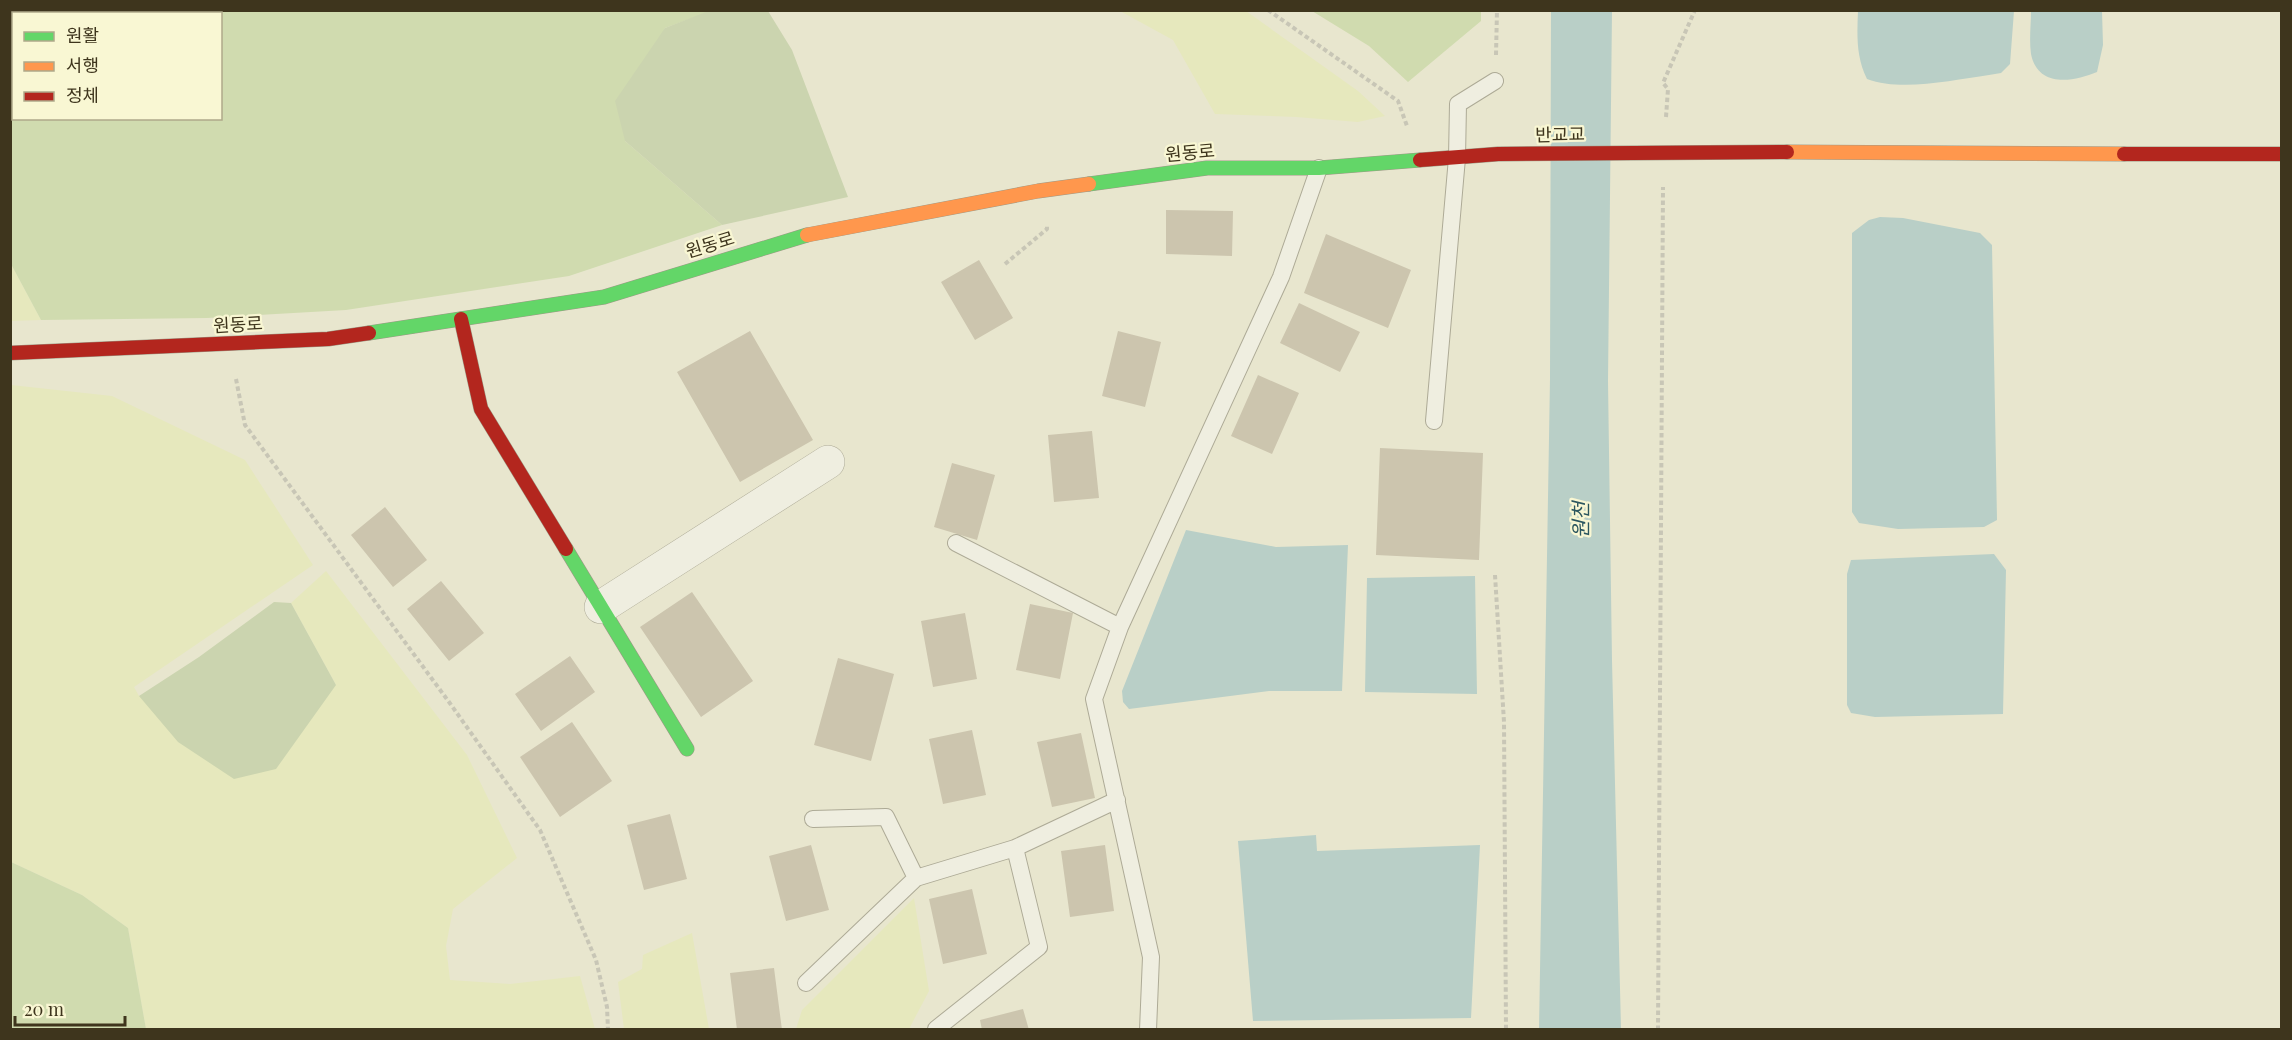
<svg xmlns="http://www.w3.org/2000/svg" width="2292" height="1040" font-family="'Playfair Display','Noto Sans KR',serif">
<rect width="100%" height="100%" fill="#e8e6ce"/>
<path fill="#e6e8bd" d="M 1120,11 L 1246,11 L 1358,91 L 1385,116 L 1358,122 L 1296,117 L 1215,114 L 1173,40 Z
M 11,264 L 41,320 L 11,321 Z
M 11,385 L 112,396 L 245,460 L 313,565 L 134,687 L 139,696 L 336,685 L 291,603 L 326,571 L 467,755 L 517,858 L 453,909 L 446,946 L 450,980 L 510,984 L 580,976 L 595,1029 L 146,1029 L 128,928 L 82,895 L 11,862 Z
M 914,898 L 929,991 L 909,1029 L 796,1029 L 802,1010 Z
M 692,933 L 709,1029 L 624,1029 L 618,982 L 642,969 L 643,955 Z"/>
<path fill="#d0dbaf" fill-rule="evenodd" d="M 10,11 L 711,11 L 665,28 L 625,141 L 722,225 L 569,276 L 346,310 L 207,318 L 41,320 L 11,264 ZM 14,14 L 220,14 L 220,118 L 14,118 Z
M 1312,11 L 1481,10 L 1481,21 L 1408,82 L 1369,46 Z
M 11,862 L 82,895 L 128,928 L 146,1029 L 11,1029 Z"/>
<path fill="#cbd4af" d="M 711,10 L 768,11 L 792,50 L 848,197 L 722,225 L 625,141 L 615,101 L 665,28 Z
M 274,602 L 291,603 L 336,685 L 276,769 L 234,779 L 178,742 L 139,696 L 199,657 Z"/>
<path fill="#b9cfc7" d="M 1551,11 L 1612,11 L 1608,381 L 1612,661 L 1621,1029 L 1539,1030 L 1550,379 Z
M 1858,11 L 2014,11 L 2010,64 L 2001,73 L 1989,75 C 1952,80 1902,92 1867,79 C 1856,57 1857,35 1858,11 Z
M 2031,11 L 2102,11 L 2103,45 L 2097,72 C 2073,82 2038,88 2031,54 C 2029,40 2031,24 2031,11 Z
M 1880,217 L 1903,218 L 1980,233 L 1992,245 L 1997,520 L 1984,527 L 1898,529 L 1859,523 L 1852,512 L 1852,233 L 1869,220 Z
M 1186,530 L 1276,547 L 1348,545 L 1342,691 L 1269,691 L 1129,709 L 1123,702 L 1122,691 Z
M 1994,554 L 2006,570 L 2003,714 L 1875,717 L 1851,713 L 1847,705 L 1847,574 L 1851,560 Z
M 1475,576 L 1477,694 L 1365,692 L 1367,578 Z
M 1316,835 L 1317,851 L 1480,845 L 1471,1018 L 1253,1021 L 1238,841 Z"/>
<path fill="#ccc5ae" d="M 1166,210 L 1233,211 L 1232,256 L 1166,254 Z
M 1326,234 L 1411,270 L 1388,328 L 1304,293 Z
M 979,260 L 1013,318 L 975,340 L 941,282 Z
M 1299,303 L 1360,332 L 1340,372 L 1280,343 Z
M 750,331 L 813,440 L 740,482 L 677,372 Z
M 1118,331 L 1161,342 L 1145,407 L 1102,396 Z
M 1258,375 L 1299,393 L 1272,454 L 1231,436 Z
M 1092,431 L 1099,498 L 1054,502 L 1048,435 Z
M 1380,448 L 1483,453 L 1479,560 L 1376,555 Z
M 952,463 L 995,475 L 977,540 L 934,527 Z
M 385,507 L 427,560 L 393,587 L 351,535 Z
M 441,581 L 484,633 L 449,661 L 407,609 Z
M 692,592 L 753,681 L 701,717 L 640,627 Z
M 1030,604 L 1073,613 L 1060,679 L 1016,670 Z
M 965,613 L 977,679 L 933,687 L 921,621 Z
M 570,656 L 595,692 L 541,731 L 515,694 Z
M 838,658 L 894,674 L 871,761 L 814,745 Z
M 572,722 L 612,781 L 560,817 L 520,757 Z
M 972,730 L 986,795 L 943,804 L 929,739 Z
M 1081,733 L 1095,798 L 1052,807 L 1037,742 Z
M 670,814 L 687,879 L 644,890 L 627,825 Z
M 811,845 L 829,910 L 786,921 L 769,856 Z
M 1105,845 L 1114,911 L 1070,917 L 1061,851 Z
M 972,889 L 987,954 L 943,964 L 929,899 Z
M 774,968 L 782,1030 L 737,1030 L 730,973 Z
M 1023,1009 L 1029,1030 L 982,1030 L 980,1020 Z"/>
<g fill="none" stroke-linecap="round" stroke-linejoin="round">
<defs>
<path id="lane" d="M 1434,421 L 1457,158 L 1458,104 L 1495,81
M 956,543 L 1120,627
M 813,819 L 886,817 L 916,878
M 806,983 L 916,878 L 1015,848 L 1117,800
M 936,1029 L 1039,947 L 1015,848
M 1148,1030 L 1151,957 L 1094,699 L 1120,627 L 1281,277 L 1319,168"/>
<path id="street" d="M 601,607 L 828,462"/>
<path id="fast" d="M 1089,184 L 1207,168 L 1319,168 L 1420,160
M 369,333 L 604,297 L 807,235
M 566,549 L 687,749"/>
<path id="slow" d="M 1787,152 L 2124,154
M 807,235 L 1038,191 L 1089,184"/>
<path id="jam" d="M 2124,154 L 2282,154
M 1420,160 L 1498,154 L 1787,152
M 461,319 L 481,409 L 566,549
M 10,353 L 328,339 L 369,333"/>
</defs>
<use href="#lane" stroke="#adaa96" stroke-width="18"/>
<use href="#street" stroke="#adaa96" stroke-width="34"/>
<use href="#fast" stroke="#9d9986" stroke-width="15"/>
<use href="#slow" stroke="#9d9986" stroke-width="15"/>
<use href="#jam" stroke="#9d9986" stroke-width="15"/>
<path stroke="#c8c6b6" stroke-width="4" stroke-dasharray="4.5 3" stroke-linecap="butt" d="M 1268,10 L 1398,101 L 1407,126
M 1496,55 L 1497,10
M 1666,117 L 1668,89 L 1663,83 L 1695,10
M 1005,264 L 1047,229 L 1047,224
M 236,379 L 245,425 L 449,702 L 540,830 L 596,960 L 607,1007 L 608,1030
M 1495,575 L 1504,722 L 1506,1030
M 1658,1030 L 1663,187"/>
<use href="#lane" stroke="#efeee0" stroke-width="16"/>
<use href="#street" stroke="#efeee0" stroke-width="33"/>
<use href="#fast" stroke="#63d668" stroke-width="14"/>
<use href="#slow" stroke="#ff974d" stroke-width="14"/>
<use href="#jam" stroke="#b3261e" stroke-width="14"/>
</g>
<g text-anchor="middle" stroke-width="4.5" stroke-linejoin="round" paint-order="stroke">
<g font-size="18" fill="#3e351d" stroke="#f9f7d3">
<text transform="translate(1560 135) rotate(-1)" y="6">반교교</text>
<text transform="translate(1190 153) rotate(-5)" y="6">원동로</text>
<text transform="translate(710 245) rotate(-17)" y="6">원동로</text>
<text transform="translate(238 325) rotate(-3)" y="6">원동로</text>
</g>
<g font-size="20" font-style="italic" fill="#2b565f" stroke="#f9f7d3">
<text transform="translate(1581 520) rotate(-90)" y="7">원천</text>
</g>
</g>
<rect width="2292" height="1040" fill="none" stroke="#3e351d" stroke-width="24"/>
<rect x="12" y="12" width="210" height="108" fill="#f9f7d3" stroke="#aea98a" stroke-width="1.5"/>
<rect x="24" y="32" width="30" height="9" fill="#63d668" stroke="#aea98a" stroke-width="1.5"/>
<text x="66" y="42" font-size="18" fill="#3e351d">원활</text>
<rect x="24" y="62" width="30" height="9" fill="#ff974d" stroke="#aea98a" stroke-width="1.5"/>
<text x="66" y="72" font-size="18" fill="#3e351d">서행</text>
<rect x="24" y="92" width="30" height="9" fill="#b3261e" stroke="#aea98a" stroke-width="1.5"/>
<text x="66" y="102" font-size="18" fill="#3e351d">정체</text>
<path d="M15 1016v9h110v-9" fill="none" stroke="#3e351d" stroke-width="3"/>
<text x="24" y="1016" font-size="18" fill="#3e351d" stroke="#f9f7d3" stroke-width="4.5" paint-order="stroke">20 m</text>
</svg>
